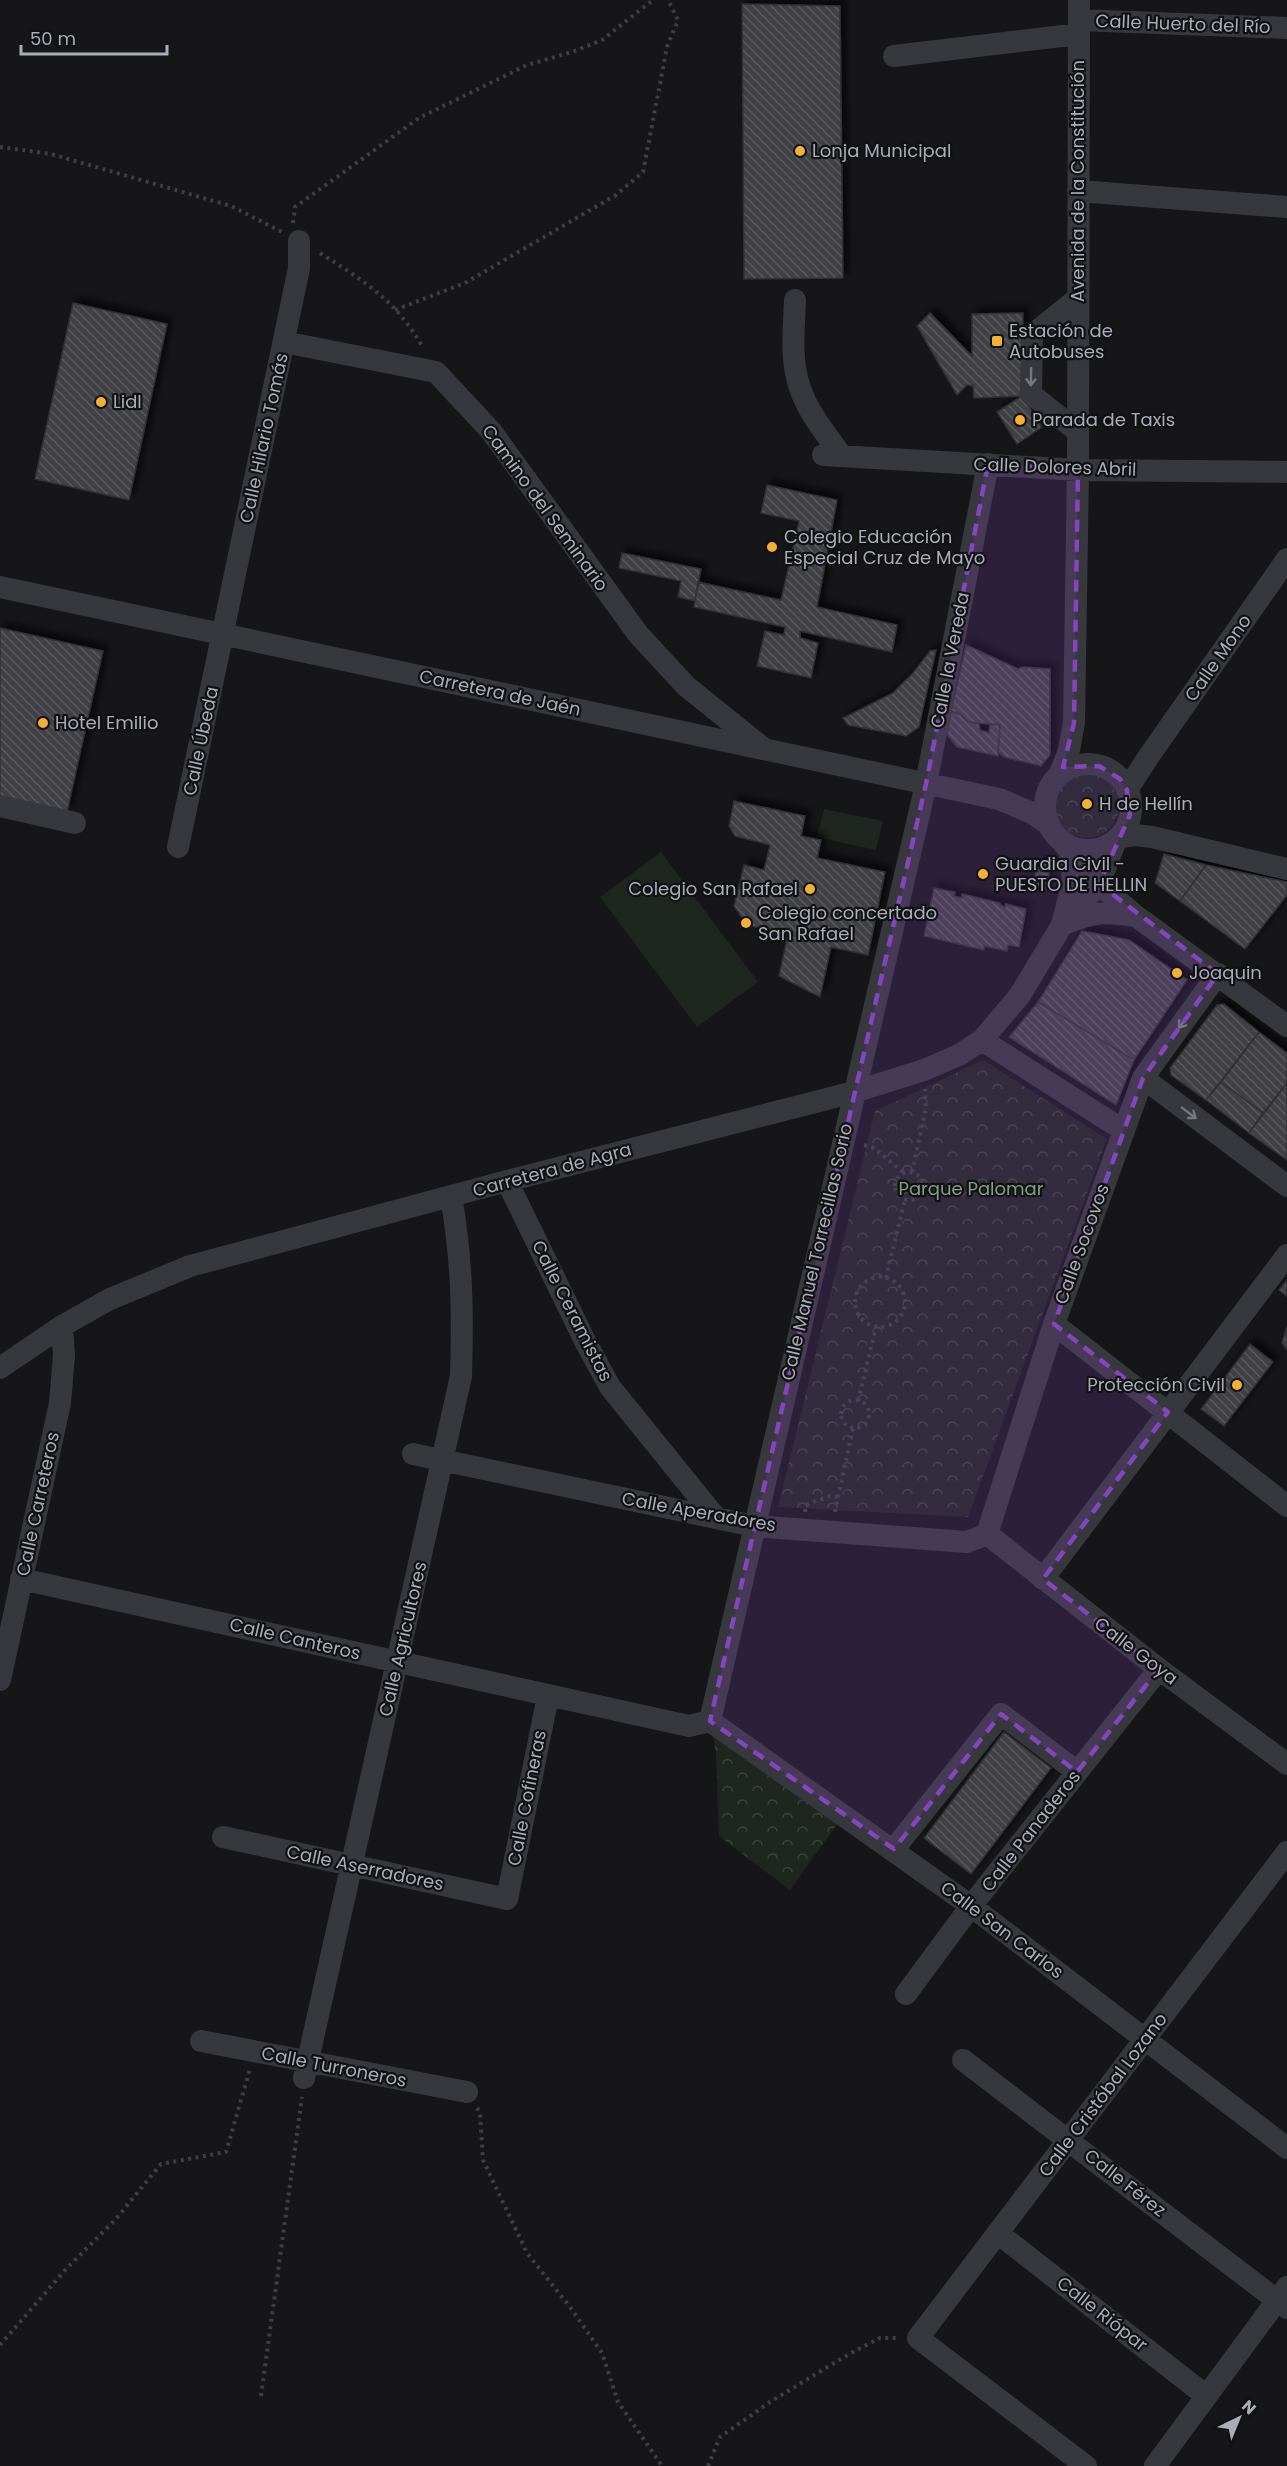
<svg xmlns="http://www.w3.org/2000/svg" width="1287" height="2466" font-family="Poppins,sans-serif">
<defs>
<pattern id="park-crowns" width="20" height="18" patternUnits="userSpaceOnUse" patternTransform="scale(1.5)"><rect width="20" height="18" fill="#1e261f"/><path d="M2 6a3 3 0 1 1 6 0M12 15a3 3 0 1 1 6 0" fill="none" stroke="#3c433d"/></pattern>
<pattern id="building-back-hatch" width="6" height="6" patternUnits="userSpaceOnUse" patternTransform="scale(1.5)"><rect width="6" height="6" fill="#404145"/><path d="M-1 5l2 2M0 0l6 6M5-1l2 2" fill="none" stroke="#595a5e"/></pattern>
<filter id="shadow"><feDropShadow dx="5.5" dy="-5.5" stdDeviation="3" flood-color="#0009"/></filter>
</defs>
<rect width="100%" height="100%" fill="#161618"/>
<path fill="url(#park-crowns)" d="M1055 806a32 32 0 1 1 64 0a32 32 0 1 1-64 0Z
M 983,1060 L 1107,1139 L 968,1517 L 778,1507 L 875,1111 Z
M 710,1721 L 843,1816 L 790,1890 L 719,1836 L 716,1753 Z"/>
<path fill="#1e261f" d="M 824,809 L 883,821 L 876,850 L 817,837 Z
M 661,852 L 758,982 L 697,1027 L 600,897 Z"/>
<path fill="url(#building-back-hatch)" stroke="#303034" stroke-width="1.5" filter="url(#shadow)" d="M 742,4 L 840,6 L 843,278 L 744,279 Z
M 73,303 L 167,324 L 129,500 L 35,479 Z
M 930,313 L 972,356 L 972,314 L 1023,313 L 1022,396 L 974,398 L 973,386 L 967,385 L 957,395 L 917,326 Z
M 1022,396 L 1042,427 L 1017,444 L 997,412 Z
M 767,485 L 837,500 L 817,607 L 897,625 L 892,652 L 800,631 L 800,638 L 818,643 L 811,678 L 757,666 L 765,631 L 784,635 L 785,627 L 694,607 L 698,582 L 781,600 L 799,521 L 761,513 Z
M 622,553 L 701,569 L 695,601 L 678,597 L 681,581 L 619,568 Z
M 0,628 L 103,651 L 67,812 L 0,796 Z
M 966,645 L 1018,669 L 1023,667 L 1050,669 L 1050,755 L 1041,766 L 1004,757 L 998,752 L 1000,725 L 968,722 L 961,715 L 951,711 Z
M 936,650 L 919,727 L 906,736 L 848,725 L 843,718 L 893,693 L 913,673 L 930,651 Z
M 951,711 L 961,715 L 968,722 L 979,724 L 980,730 L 989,733 L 990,724 L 1000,725 L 998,756 L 957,747 L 947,735 Z
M 734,801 L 805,816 L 801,836 L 821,840 L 817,858 L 885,872 L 868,955 L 831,947 L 820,997 L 779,976 L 788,934 L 747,925 L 734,906 L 744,865 L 764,870 L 770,845 L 735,836 L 729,826 Z
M 1164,854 L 1206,865 L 1180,901 L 1155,883 Z
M 1039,861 L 1051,864 L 1049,873 L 1037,870 Z
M 1206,865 L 1287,882 L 1287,895 L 1245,949 L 1180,901 Z
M 1037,870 L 1049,873 L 1046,889 L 1032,885 Z
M 934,888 L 955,892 L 954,896 L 962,898 L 962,894 L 1000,903 L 1000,905 L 1005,907 L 1006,904 L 1026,909 L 1019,947 L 1008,945 L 1007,951 L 984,946 L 984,950 L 924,936 Z
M 1082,931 L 1129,940 L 1187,980 L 1134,1060 L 1038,1002 Z
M 1038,1002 L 1134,1060 L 1116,1105 L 1009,1037 Z
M 1224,1004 L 1259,1032 L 1206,1100 L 1171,1075 L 1170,1068 L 1217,1005 Z
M 1259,1032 L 1287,1053 L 1287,1083 L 1263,1113 L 1221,1082 Z
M 1221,1082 L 1263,1113 L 1249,1133 L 1206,1100 Z
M 1287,1083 L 1287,1160 L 1249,1133 Z
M 1287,1280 L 1287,1296 L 1279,1290 Z
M 1287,1326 L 1287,1350 L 1282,1343 Z
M 1250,1344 L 1273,1362 L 1224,1426 L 1201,1409 Z
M 1004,1732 L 1051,1768 L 971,1874 L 924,1838 Z"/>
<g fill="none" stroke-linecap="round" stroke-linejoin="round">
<path stroke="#3d3f44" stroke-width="4" stroke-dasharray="3 4.5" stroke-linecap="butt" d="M 0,147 L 51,154 L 231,206 L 282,232
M 293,223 L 295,207 L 419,118 L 527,65 L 572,52 L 602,40 L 653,0
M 320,253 C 364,281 397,301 423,348
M 395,310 L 465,283 L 616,195 L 643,172 L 667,47 L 678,20 L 668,0
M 864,1145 L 874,1148 L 904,1173
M 912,1172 L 926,1108 L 925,1089
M895 1186a14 14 0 1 1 28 0a14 14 0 1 1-28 0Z
M855 1302a25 25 0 1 1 50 0a25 25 0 1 1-50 0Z
M 886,1278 L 905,1199
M841 1414a14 14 0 1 1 28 0a14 14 0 1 1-28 0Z
M 858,1401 L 876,1327
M 805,1512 L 806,1505 L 830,1496 L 839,1497
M 835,1512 L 853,1428
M 477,2108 L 480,2113 L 483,2160 L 527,2253 L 570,2307 L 602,2353 L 618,2402 L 662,2466
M 0,2345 L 67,2268 L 115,2220 L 161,2164 L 226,2152 L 250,2069
M 261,2396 L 302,2097
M 708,2466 L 720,2437 L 770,2402 L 849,2354 L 880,2338 L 899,2338"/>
<path stroke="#37383d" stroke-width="22" d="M 1079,20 L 1287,28
M 894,56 L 1079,34
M 1078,191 L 1287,207
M 1078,298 L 1032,335 L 1031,394 L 1078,432
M 795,300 C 794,329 790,360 800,388 C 807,411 828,437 842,456
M 284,342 L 436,372 L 491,431 L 638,634 L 686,686 L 763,748
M 823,455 L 1078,470 L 1287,472
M 0,587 L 999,799 L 1032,813 L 1048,824
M1045 807a43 43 0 1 1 86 0a43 43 0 1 1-86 0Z
M 1060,774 L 1069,750 L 1074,723 L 1078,470 L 1079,0
M 1127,790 L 1149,756 L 1287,559
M 0,806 L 75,823
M 1118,838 L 1135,835 L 1152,837 L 1287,869
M 1063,843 L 1099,884 L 1136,916 L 1287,1026
M 178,847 L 299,268 L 299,241
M 1063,920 L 1073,883 L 1070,851
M 1064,924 C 1094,912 1105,911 1136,916
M 982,1040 L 1123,1130
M 1143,1078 L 1287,1186
M 507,1181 L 584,1339 L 610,1387 L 716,1518
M 1054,1324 L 1287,1506
M 0,1368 L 62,1326 L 110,1299 L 190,1266 L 507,1181 L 854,1092 L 924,1070 L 959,1055 L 982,1040 L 1020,995 L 1062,925 L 1099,884 L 1116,840
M 413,1454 L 754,1526 L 967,1542 L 987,1534
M 987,1534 L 1054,1324 L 1143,1078 L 1218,974
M 987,1534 L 1159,1669 L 1287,1764
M 21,1579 L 689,1726 L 710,1721
M 1043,1579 L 1287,1255
M 0,1680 L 60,1403 L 64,1355 L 62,1326
M 710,1721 L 926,784 L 988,464
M 710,1721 L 971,1906 L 1287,2148
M 223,1837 L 507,1899 L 548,1696
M 894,1849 L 1001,1714 L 1077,1772
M 906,1994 L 971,1906 L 1159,1669
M 201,2041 L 467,2092
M 963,2060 L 1287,2308
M 304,2078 L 461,1376 C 463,1314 462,1258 451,1196
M 999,2234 L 1205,2395
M 1086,2466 L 918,2338 L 1287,1852
M 1155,2466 L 1287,2287"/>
</g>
<defs><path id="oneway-shaft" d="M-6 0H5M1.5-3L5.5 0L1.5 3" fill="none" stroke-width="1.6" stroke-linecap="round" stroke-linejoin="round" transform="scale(1.5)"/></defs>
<g stroke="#757881">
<use href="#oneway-shaft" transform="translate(1031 377) rotate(91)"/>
<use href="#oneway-shaft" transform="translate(1184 1021) rotate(126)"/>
<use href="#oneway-shaft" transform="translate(1189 1113) rotate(37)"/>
</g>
<path fill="#8446be" fill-opacity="0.2" stroke="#8446be" stroke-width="4.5" stroke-dasharray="12 8" stroke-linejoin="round" d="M 988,464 L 1078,470 L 1074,723 L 1063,767 L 1099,766 L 1120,779 L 1127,790 L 1130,815 L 1099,884 L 1218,974 L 1143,1078 L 1054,1324 L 1168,1412 L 1043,1579 L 1159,1669 L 1077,1772 L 1001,1714 L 894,1849 L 710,1721 L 926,784 Z"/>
<g fill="#f2b134" stroke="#111113" stroke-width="2">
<circle cx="800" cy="151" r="6"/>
<rect x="991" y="335" width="12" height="12" rx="3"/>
<circle cx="101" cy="402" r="6"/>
<circle cx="1020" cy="420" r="6"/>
<circle cx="772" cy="547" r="6"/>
<circle cx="43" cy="723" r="6"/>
<circle cx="1087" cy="804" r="6"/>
<circle cx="983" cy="874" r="6"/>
<circle cx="810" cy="889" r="6"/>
<circle cx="746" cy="923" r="6"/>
<circle cx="1177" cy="973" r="6"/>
<circle cx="1237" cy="1385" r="6"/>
</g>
<g text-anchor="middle" stroke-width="4.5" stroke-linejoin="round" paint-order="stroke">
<g font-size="18" fill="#a8adb8" stroke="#111113">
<text transform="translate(1183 24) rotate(2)" y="6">Calle Huerto del Río</text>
<text transform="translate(1078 181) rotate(-90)" y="6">Avenida de la Constitución</text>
<text transform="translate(264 438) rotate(-78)" y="6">Calle Hilario Tomás</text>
<text transform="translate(1055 467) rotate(2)" y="6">Calle Dolores Abril</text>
<text transform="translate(545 508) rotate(54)" y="6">Camino del Seminario</text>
<text transform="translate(1218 658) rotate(-55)" y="6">Calle Mono</text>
<text transform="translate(950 660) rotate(-79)" y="6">Calle la Vereda</text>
<text transform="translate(500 693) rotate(12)" y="6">Carretera de Jaén</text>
<text transform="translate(201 741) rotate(-78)" y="6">Calle Úbeda</text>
<text transform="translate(552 1170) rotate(-15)" y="6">Carretera de Agra</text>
<text transform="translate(1082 1244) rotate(-70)" y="6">Calle Socovos</text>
<text transform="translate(817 1252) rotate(-77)" y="6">Calle Manuel Torrecillas Sorio</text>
<text transform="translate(572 1311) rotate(63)" y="6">Calle Ceramistas</text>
<text transform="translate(38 1504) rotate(-78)" y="6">Calle Carreteros</text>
<text transform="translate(699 1512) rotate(10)" y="6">Calle Aperadores</text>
<text transform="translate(295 1639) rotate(13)" y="6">Calle Canteros</text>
<text transform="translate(403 1639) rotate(-77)" y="6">Calle Agricultores</text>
<text transform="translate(1136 1651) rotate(37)" y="6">Calle Goya</text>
<text transform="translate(527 1798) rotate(-79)" y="6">Calle Cofineras</text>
<text transform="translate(1031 1831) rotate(-52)" y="6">Calle Panaderos</text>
<text transform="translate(365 1868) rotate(12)" y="6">Calle Aserradores</text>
<text transform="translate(1002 1930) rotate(37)" y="6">Calle San Carlos</text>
<text transform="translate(334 2067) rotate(11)" y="6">Calle Turroneros</text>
<text transform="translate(1103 2095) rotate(-53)" y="6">Calle Cristóbal Lozano</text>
<text transform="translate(1125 2183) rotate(38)" y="6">Calle Férez</text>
<text transform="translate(1102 2314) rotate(38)" y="6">Calle Riópar</text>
</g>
<g font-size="18" fill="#a8adb8" stroke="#111113" text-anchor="start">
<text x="812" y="157">Lonja Municipal</text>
<text x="1009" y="337">Estación de<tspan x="1009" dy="21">Autobuses</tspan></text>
<text x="113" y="408">Lidl</text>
<text x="1032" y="426">Parada de Taxis</text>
<text x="784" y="543">Colegio Educación<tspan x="784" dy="21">Especial Cruz de Mayo</tspan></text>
<text x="55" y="729">Hotel Emilio</text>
<text x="1099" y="810">H de Hellín</text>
<text x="995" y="870">Guardia Civil -<tspan x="995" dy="21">PUESTO DE HELLIN</tspan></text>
<text x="798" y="895" text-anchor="end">Colegio San Rafael</text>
<text x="758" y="919">Colegio concertado<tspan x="758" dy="21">San Rafael</tspan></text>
<text x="1189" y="979">Joaquin</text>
<text x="1225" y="1391" text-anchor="end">Protección Civil</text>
</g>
<g font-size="18" fill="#7fa381" stroke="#111113">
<text x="971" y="1195">Parque Palomar</text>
</g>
</g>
<g transform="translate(1239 2418) rotate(43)" stroke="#111113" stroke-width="4.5" paint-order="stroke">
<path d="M0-4.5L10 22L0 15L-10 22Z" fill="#a8adb8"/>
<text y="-9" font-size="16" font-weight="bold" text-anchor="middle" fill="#a8adb8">N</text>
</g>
<path d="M21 45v9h146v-9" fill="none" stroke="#a8adb8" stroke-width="3"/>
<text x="30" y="45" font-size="18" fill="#a8adb8" stroke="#111113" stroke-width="4.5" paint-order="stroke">50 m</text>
</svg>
